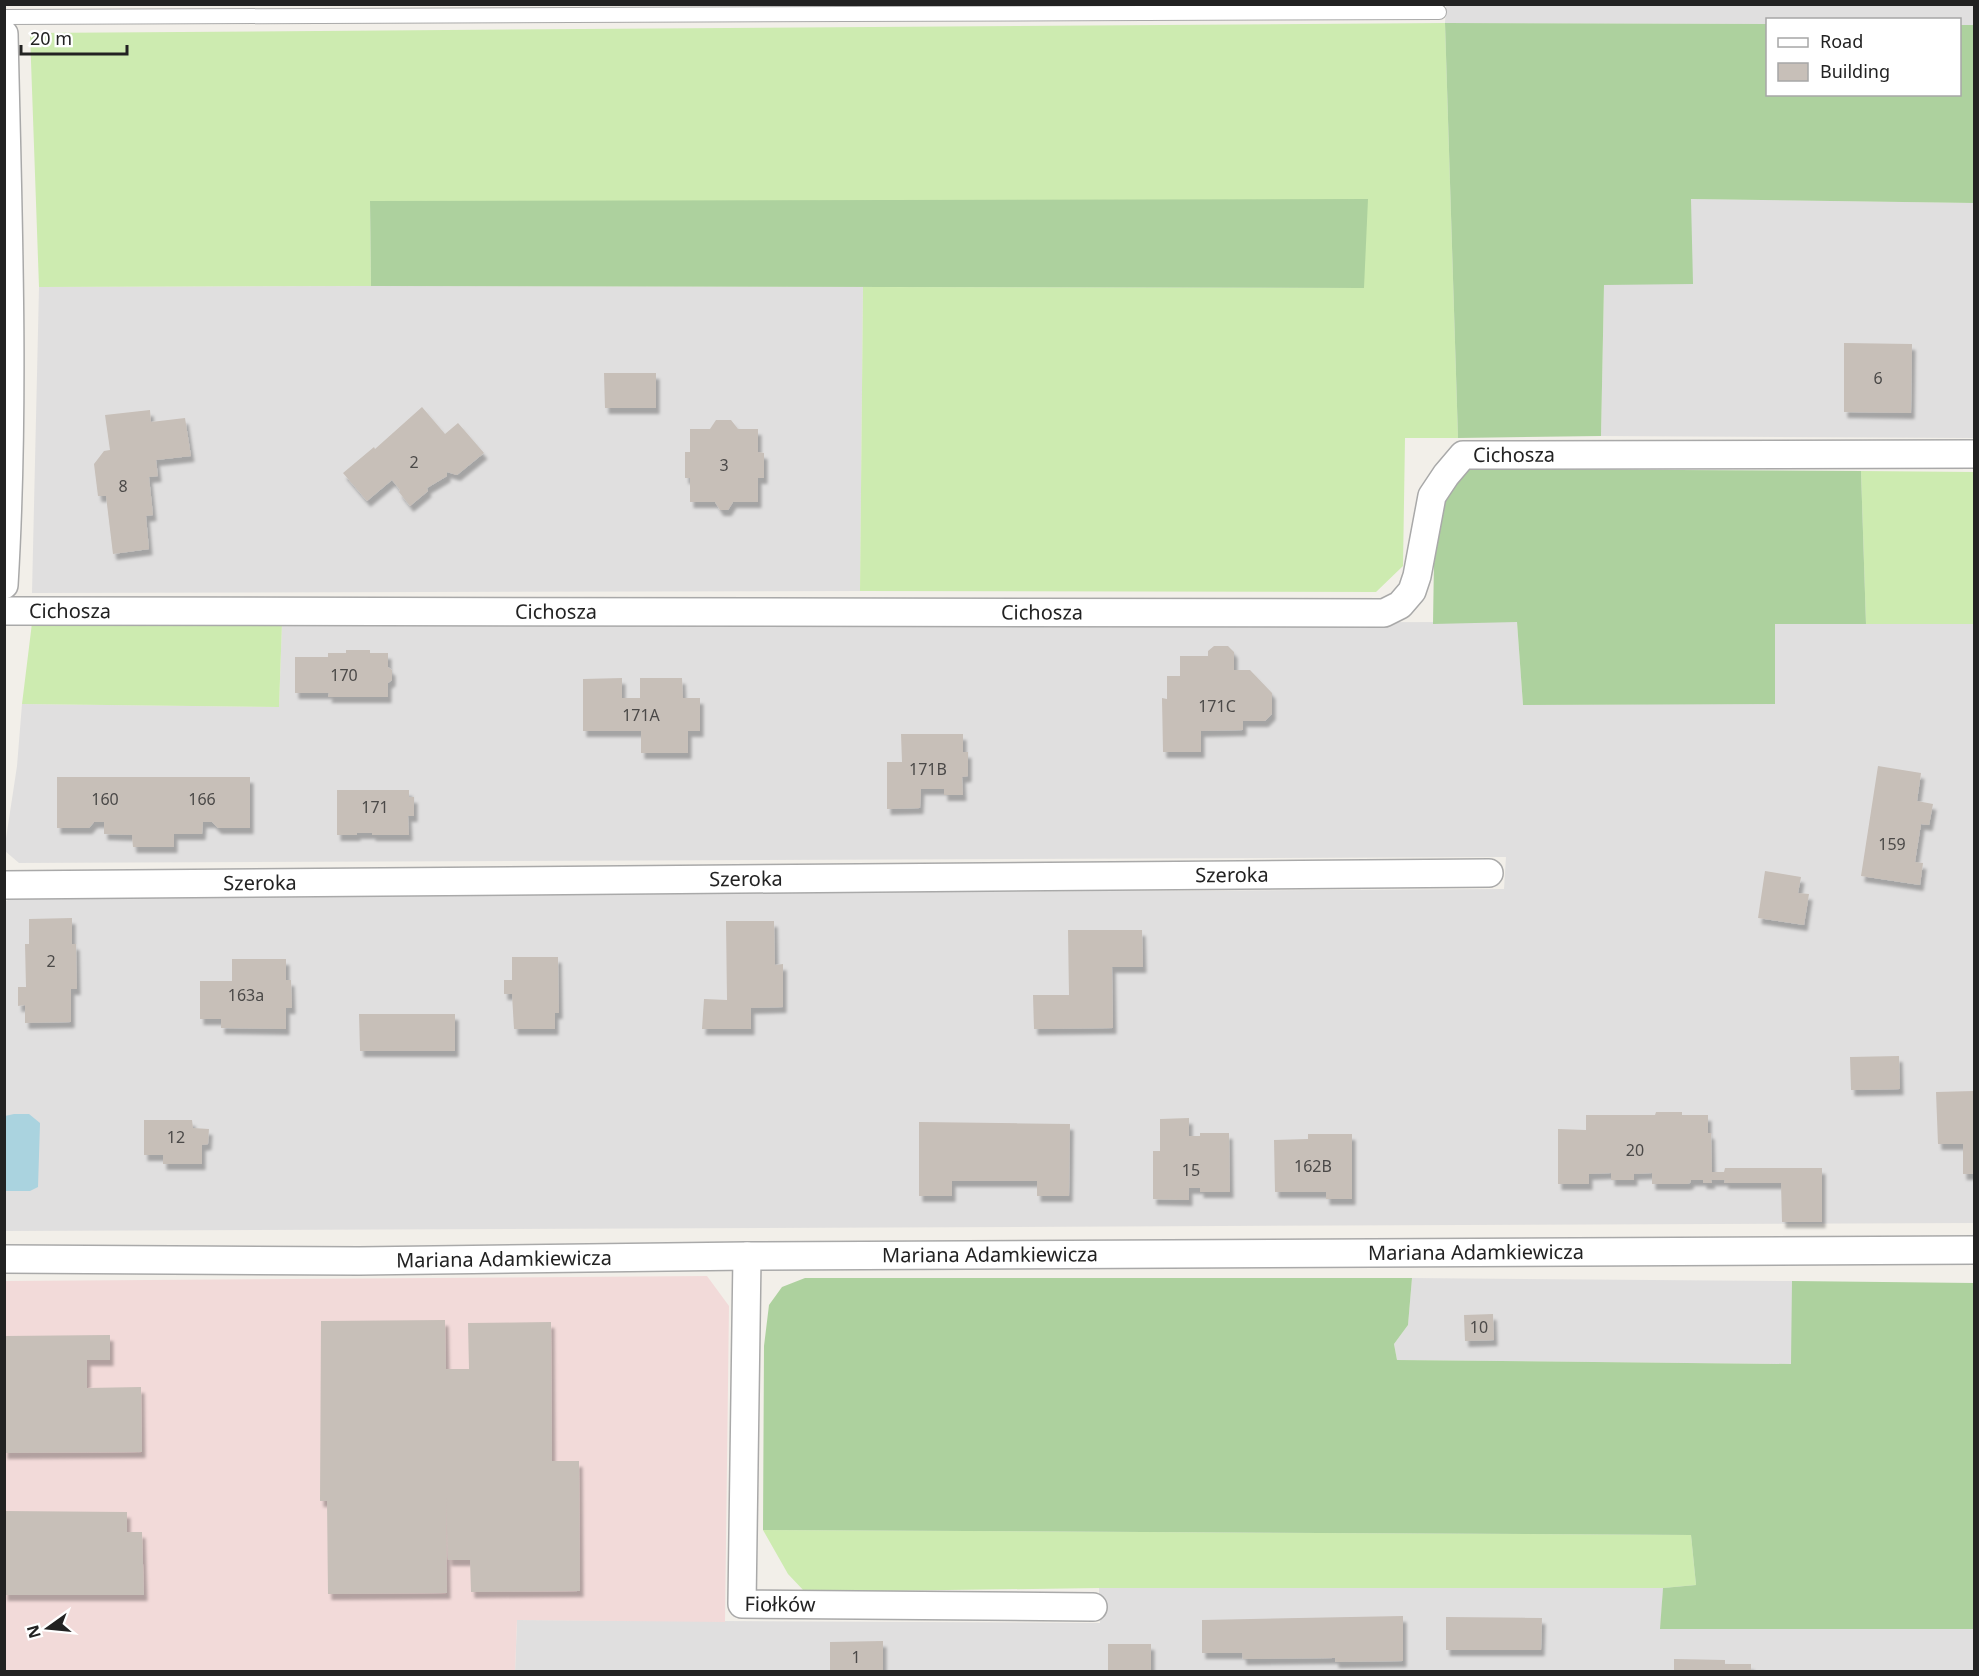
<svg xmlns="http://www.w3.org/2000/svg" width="1979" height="1676" font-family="'Noto Sans',sans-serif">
<defs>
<filter id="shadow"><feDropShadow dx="3.5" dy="6" stdDeviation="1.5" flood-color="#0004"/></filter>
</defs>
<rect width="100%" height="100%" fill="#f2efe9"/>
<path fill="#e0dfdf" d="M 1446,4 L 1974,5 L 1974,25 L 1960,25 L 1960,20 L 1768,20 L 1767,24 L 1445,23 Z
M 1691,199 L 1974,203 L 1974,438 L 1601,436 L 1604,285 Z
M 371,286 L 863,287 L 860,591 L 32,593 L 39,287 Z
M 1517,622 L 1523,705 L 1775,703 L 1775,624 L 1974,624 L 1974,1223 L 5,1231 L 4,902 L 14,897 L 1504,889 L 1506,857 L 19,863 L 5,851 L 5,845 L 17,766 L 22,704 L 279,707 L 282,623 Z
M 1412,1278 L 1792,1281 L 1792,1364 L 1397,1360 L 1394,1344 L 1408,1325 Z
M 1099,1588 L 1663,1588 L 1661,1629 L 1974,1629 L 1974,1672 L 515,1672 L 517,1620 L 1100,1623 Z"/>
<path fill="#f2dad9" d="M 707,1276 L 729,1306 L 725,1622 L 517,1620 L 515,1671 L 5,1671 L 4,1281 Z"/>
<path fill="#cdebb0" d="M 1445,23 L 1458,438 L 1405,438 L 1403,566 L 1376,592 L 860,591 L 863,287 L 1364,288 L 370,202 L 371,286 L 39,287 L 30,33 Z
M 1861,471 L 1974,472 L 1974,624 L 1866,624 Z
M 32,623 L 282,623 L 279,707 L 22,704 Z
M 763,1530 L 1691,1535 L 1696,1585 L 1663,1588 L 1099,1588 L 805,1592 L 788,1574 Z"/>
<path fill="#add19e" d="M 1445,23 L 1767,24 L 1768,94 L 1960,94 L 1960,25 L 1974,25 L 1974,203 L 1691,199 L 1693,284 L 1604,285 L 1601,436 L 1458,438 Z
M 1368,199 L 1364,288 L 371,286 L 370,201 Z
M 1462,469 L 1861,471 L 1866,624 L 1775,624 L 1775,704 L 1523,705 L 1517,622 L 1433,624 L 1435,498 Z
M 805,1278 L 1412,1278 L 1408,1325 L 1394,1344 L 1397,1360 L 1791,1364 L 1792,1281 L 1974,1283 L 1974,1629 L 1660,1629 L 1663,1588 L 1696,1585 L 1691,1535 L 763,1530 L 764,1346 L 769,1305 L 782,1287 Z"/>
<path fill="#aad3df" d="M 14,1114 L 29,1114 L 40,1123 L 38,1187 L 30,1191 L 5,1191 L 5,1116 Z"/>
<path fill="#c7bfb8" filter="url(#shadow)" d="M 1844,343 L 1912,344 L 1911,413 L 1844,412 Z
M 604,373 L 656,373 L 656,408 L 605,408 Z
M 422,407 L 445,434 L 458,423 L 484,453 L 457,475 L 447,472 L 447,476 L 427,488 L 428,491 L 410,506 L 399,492 L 400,490 L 392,480 L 367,501 L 343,473 L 374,447 L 375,449 Z
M 150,410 L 151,422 L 185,418 L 191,456 L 156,460 L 158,476 L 149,477 L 153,515 L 146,516 L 149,549 L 113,554 L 106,496 L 98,496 L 94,464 L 104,451 L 110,450 L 105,415 Z
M 716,420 L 731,420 L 738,429 L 758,429 L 758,452 L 764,453 L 764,478 L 758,478 L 758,502 L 733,502 L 728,510 L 720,510 L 715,502 L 690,502 L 690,478 L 685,478 L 685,452 L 690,452 L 690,429 L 710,429 Z
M 1214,646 L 1228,646 L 1234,652 L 1234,670 L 1250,670 L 1272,693 L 1272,714 L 1265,721 L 1243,721 L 1243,730 L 1201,731 L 1201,752 L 1163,752 L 1162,698 L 1167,699 L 1167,676 L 1180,676 L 1180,656 L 1208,656 L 1208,651 Z
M 346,650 L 370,650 L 370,653 L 388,653 L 388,667 L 392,670 L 392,680 L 388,683 L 388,697 L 328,697 L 329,693 L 295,693 L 295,657 L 328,657 L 328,653 L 346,653 Z
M 622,678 L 622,698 L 640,698 L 640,678 L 682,678 L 683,698 L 700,698 L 700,731 L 688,731 L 688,753 L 641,753 L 641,731 L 583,731 L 583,679 Z
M 901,734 L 963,734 L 963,752 L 968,752 L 968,776 L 962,777 L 963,795 L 944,795 L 944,789 L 921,789 L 920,808 L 887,809 L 887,762 L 902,762 Z
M 1878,766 L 1921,773 L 1917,801 L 1933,804 L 1929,825 L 1921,824 L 1915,862 L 1923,863 L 1920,885 L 1861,876 Z
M 57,777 L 250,777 L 250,828 L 218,828 L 212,822 L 203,822 L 202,834 L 174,834 L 174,847 L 133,847 L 132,835 L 104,834 L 104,822 L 94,822 L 89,828 L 57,828 Z
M 337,790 L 409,790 L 409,797 L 414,797 L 414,816 L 408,816 L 409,835 L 372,835 L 372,833 L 357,833 L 357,835 L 337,835 Z
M 1765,871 L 1801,877 L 1798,893 L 1809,894 L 1804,925 L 1758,918 Z
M 72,918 L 72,944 L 76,944 L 77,989 L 71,989 L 71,1022 L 25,1023 L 25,1005 L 18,1006 L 18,987 L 26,987 L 25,944 L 29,944 L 29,919 Z
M 726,921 L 774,921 L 775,965 L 783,964 L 783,1007 L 751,1008 L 751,1029 L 702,1029 L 704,999 L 727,1000 Z
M 1068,930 L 1142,930 L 1143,967 L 1112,967 L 1113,1028 L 1034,1029 L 1033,995 L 1069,995 Z
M 512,957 L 558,957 L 559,1013 L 555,1013 L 555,1029 L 514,1029 L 512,994 L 504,994 L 504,980 L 512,980 Z
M 232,959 L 286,959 L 286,980 L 291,980 L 292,1008 L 286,1008 L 286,1029 L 221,1028 L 221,1019 L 200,1019 L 200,981 L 232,981 Z
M 359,1014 L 455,1014 L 455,1051 L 360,1051 Z
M 1899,1056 L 1900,1089 L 1851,1090 L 1850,1057 Z
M 1974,1091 L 1974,1174 L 1963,1174 L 1963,1144 L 1938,1144 L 1936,1092 Z
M 1656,1112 L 1682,1112 L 1682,1115 L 1708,1115 L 1708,1133 L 1711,1133 L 1712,1172 L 1724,1172 L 1725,1168 L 1822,1168 L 1822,1222 L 1782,1222 L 1781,1183 L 1724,1183 L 1725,1180 L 1711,1180 L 1712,1183 L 1703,1183 L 1703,1180 L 1691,1180 L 1690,1183 L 1687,1184 L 1652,1184 L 1652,1173 L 1634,1174 L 1634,1180 L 1611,1180 L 1611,1173 L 1589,1174 L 1589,1184 L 1558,1184 L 1558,1129 L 1586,1130 L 1586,1115 L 1655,1115 Z
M 1189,1118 L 1189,1136 L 1200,1136 L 1200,1133 L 1229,1133 L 1230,1192 L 1200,1192 L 1200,1188 L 1189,1188 L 1189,1200 L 1153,1199 L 1153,1151 L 1160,1151 L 1160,1119 Z
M 144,1120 L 192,1120 L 193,1128 L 209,1129 L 208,1144 L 202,1145 L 202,1164 L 163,1164 L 163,1155 L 144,1155 Z
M 919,1122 L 1070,1124 L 1069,1196 L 1037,1196 L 1037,1181 L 952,1181 L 952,1196 L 919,1196 Z
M 1308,1134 L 1352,1134 L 1352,1199 L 1326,1199 L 1326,1192 L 1275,1192 L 1274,1140 L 1308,1139 Z
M 1493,1314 L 1494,1340 L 1465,1341 L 1464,1315 Z
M 445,1320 L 446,1369 L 469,1369 L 468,1323 L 551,1322 L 552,1461 L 579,1461 L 580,1591 L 471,1592 L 470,1560 L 448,1560 L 446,1497 L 447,1593 L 328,1594 L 327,1501 L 320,1501 L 321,1321 Z
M 110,1335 L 110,1360 L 87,1360 L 87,1388 L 141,1387 L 142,1452 L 4,1453 L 4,1336 Z
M 4,1511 L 127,1512 L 127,1532 L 142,1532 L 144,1595 L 4,1595 Z
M 1403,1616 L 1403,1661 L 1335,1662 L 1335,1658 L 1243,1659 L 1242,1653 L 1202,1653 L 1202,1620 Z
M 1446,1617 L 1542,1618 L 1541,1650 L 1446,1650 Z
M 883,1641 L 883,1672 L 830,1672 L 830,1642 Z
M 1108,1644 L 1151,1644 L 1151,1672 L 1108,1672 Z
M 1674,1659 L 1725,1660 L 1725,1664 L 1751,1664 L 1751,1672 L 1674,1672 Z"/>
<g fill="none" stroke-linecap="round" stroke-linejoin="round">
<defs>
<path id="service" d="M 4,17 L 1439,12"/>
<g id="minor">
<path d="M 4,34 C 8,218 15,402 4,585"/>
<path id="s1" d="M 4,611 L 1384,613 L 1400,605 L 1412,591 L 1417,576 L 1432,496 L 1446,475 L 1463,455 L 1974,454"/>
<path id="s2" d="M 4,885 L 1489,873"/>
<path id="s3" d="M 747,1256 L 742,1604 L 1093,1607"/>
<path id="s4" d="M 4,1259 L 359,1261 L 747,1256 L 1974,1250"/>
</g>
</defs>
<use href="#service" stroke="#a9a9a9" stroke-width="16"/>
<use href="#minor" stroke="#a9a9a9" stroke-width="30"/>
<use href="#service" stroke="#fff" stroke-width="14"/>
<use href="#minor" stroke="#fff" stroke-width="27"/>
</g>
<g text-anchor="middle" stroke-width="6" stroke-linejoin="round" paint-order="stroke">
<g font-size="16" fill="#4b4948">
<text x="1878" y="384">6</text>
<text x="414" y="468">2</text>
<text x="724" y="471">3</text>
<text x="123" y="492">8</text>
<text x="344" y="681">170</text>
<text x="1217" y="712">171C</text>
<text x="641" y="721">171A</text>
<text x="928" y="775">171B</text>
<text x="105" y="805">160</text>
<text x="202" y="805">166</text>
<text x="375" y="813">171</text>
<text x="1892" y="850">159</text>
<text x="51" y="967">2</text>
<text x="246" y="1001">163a</text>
<text x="176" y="1143">12</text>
<text x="1635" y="1156">20</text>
<text x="1313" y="1172">162B</text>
<text x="1191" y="1176">15</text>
<text x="1479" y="1333">10</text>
<text x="856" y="1663">1</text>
</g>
<g font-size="20" fill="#222" stroke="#fff">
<text dy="7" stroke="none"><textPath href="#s1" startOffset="1616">Cichosza</textPath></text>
<text dy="7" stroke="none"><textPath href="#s1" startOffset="66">Cichosza</textPath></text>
<text dy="7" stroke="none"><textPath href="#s1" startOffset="552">Cichosza</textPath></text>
<text dy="7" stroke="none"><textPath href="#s1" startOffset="1038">Cichosza</textPath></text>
<text dy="7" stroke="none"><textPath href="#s2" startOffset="1228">Szeroka</textPath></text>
<text dy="7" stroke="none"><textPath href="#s2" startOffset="742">Szeroka</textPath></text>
<text dy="7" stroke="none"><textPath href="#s2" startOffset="256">Szeroka</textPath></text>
<text dy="7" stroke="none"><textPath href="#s4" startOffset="1472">Mariana Adamkiewicza</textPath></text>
<text dy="7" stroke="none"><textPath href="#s4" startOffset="986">Mariana Adamkiewicza</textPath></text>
<text dy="7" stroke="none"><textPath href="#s4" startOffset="500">Mariana Adamkiewicza</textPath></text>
<text dy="7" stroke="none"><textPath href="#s3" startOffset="386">Fiołków</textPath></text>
</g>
</g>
<rect width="1979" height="1676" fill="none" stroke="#222222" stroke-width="12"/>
<rect x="1766" y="18" width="195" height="78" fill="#ffffff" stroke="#a7a7a7" stroke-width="1.5"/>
<rect x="1778" y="38" width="30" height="9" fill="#ffffff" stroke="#a7a7a7" stroke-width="1.5"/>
<text x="1820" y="48" font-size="18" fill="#222222">Road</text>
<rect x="1778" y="63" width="30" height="18" fill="#c7bfb8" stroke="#a7a7a7" stroke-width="1.5"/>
<text x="1820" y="78" font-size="18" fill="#222222">Building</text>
<g transform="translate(48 1628) rotate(255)" stroke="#ffffff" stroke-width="4.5" paint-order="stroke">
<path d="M0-4.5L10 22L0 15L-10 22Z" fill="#222222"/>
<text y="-9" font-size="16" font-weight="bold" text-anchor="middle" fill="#222222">N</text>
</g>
<path d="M21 45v9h106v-9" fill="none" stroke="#222222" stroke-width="3"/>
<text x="30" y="45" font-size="18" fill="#222222" stroke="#ffffff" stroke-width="4.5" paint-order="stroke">20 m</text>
</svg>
